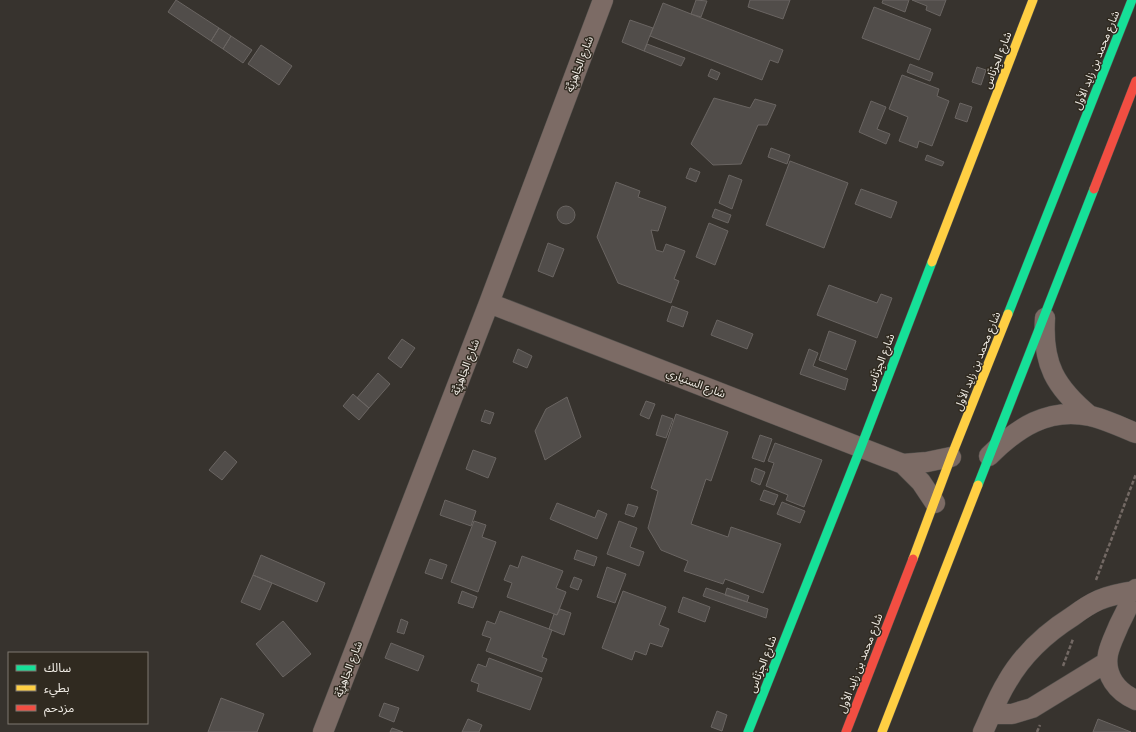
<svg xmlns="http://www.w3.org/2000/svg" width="1136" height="732" font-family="'Golos Text','Noto Sans Arabic',sans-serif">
<rect width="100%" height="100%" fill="#37332e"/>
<path fill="#514d4a" stroke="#6a6562" d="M 176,0 L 219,28 L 211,41 L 168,12 Z
M 696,0 L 707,1 L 701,17 L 691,14 Z
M 750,0 L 790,0 L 783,19 L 748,7 Z
M 883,0 L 909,0 L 905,12 L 882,3 Z
M 912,0 L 946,0 L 940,16 L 926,10 L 927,6 Z
M 663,3 L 783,50 L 778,63 L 770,60 L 762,80 L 650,36 Z
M 874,7 L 931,29 L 919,60 L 862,38 Z
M 630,20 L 653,28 L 644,51 L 622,42 Z
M 219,28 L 231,36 L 223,49 L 211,41 Z
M 231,36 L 252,50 L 243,63 L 223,49 Z
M 647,44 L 685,58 L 681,66 L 644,51 Z
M 261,45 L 292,66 L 279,85 L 248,64 Z
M 910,64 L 933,73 L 930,81 L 907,72 Z
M 977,67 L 986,70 L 981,85 L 972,82 Z
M 711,69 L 720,73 L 717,80 L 708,76 Z
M 902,75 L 939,89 L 937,96 L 949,101 L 932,146 L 919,141 L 917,148 L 899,141 L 908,117 L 889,109 Z
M 714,98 L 750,108 L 755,99 L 776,105 L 767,125 L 758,125 L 741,164 L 713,165 L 691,144 Z
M 871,101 L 886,107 L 877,129 L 890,134 L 886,144 L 859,132 Z
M 960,103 L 972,107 L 967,122 L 955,118 Z
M 771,148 L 790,155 L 787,164 L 768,157 Z
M 927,155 L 944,162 L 942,166 L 925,160 Z
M 790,161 L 848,183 L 824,248 L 766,225 Z
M 690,168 L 700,172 L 696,182 L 686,178 Z
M 729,175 L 742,180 L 732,209 L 719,203 Z
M 616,182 L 640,191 L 638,197 L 666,207 L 658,231 L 651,230 L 656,250 L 663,252 L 666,244 L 685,251 L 674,279 L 679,281 L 671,303 L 618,283 L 597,237 Z
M 861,189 L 897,202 L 891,218 L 855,204 Z
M557 215a9 9 0 1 1 18 0a9 9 0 1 1-18 0Z
M 715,209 L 731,215 L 728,223 L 712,217 Z
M 709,223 L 728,231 L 715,265 L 696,257 Z
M 548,243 L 564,249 L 553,277 L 538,271 Z
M 829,285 L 877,303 L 881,294 L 892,298 L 877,338 L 817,315 Z
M 672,306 L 688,312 L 683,327 L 667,321 Z
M 717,320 L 753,334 L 747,349 L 711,335 Z
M 829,331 L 856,341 L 846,370 L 819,360 Z
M 402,339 L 415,348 L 401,368 L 388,358 Z
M 518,349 L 532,356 L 527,368 L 513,362 Z
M 809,349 L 818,353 L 813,366 L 848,379 L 845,390 L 800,374 Z
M 378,373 L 390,384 L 369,408 L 357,398 Z
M 353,394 L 369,408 L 359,420 L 343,406 Z
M 567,397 L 581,437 L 545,460 L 535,431 L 546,409 Z
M 646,401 L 655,404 L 649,419 L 640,415 Z
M 485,410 L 494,413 L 490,424 L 481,421 Z
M 676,414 L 728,432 L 711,481 L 706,479 L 691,524 L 728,537 L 731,527 L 781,544 L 763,593 L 725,579 L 723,584 L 684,571 L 688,561 L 661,550 L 648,528 L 658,491 L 651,488 Z
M 662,415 L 673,419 L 666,438 L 656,435 Z
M 760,435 L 772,439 L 764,462 L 752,458 Z
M 775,443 L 822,460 L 804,507 L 786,500 L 788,495 L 766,486 L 774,463 L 768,461 Z
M 473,450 L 496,458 L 488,478 L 466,469 Z
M 225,451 L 237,462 L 222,480 L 209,470 Z
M 755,468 L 765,472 L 760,485 L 751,481 Z
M 764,490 L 778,495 L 774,505 L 760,500 Z
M 445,500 L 476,511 L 471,526 L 440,515 Z
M 782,502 L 805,511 L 800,523 L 777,514 Z
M 557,503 L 595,518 L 598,510 L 607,514 L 597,539 L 550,519 Z
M 628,504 L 638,507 L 634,517 L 625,514 Z
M 474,521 L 486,525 L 482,537 L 496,542 L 478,592 L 451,582 Z
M 619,521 L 637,528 L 630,547 L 644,552 L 639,566 L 607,554 Z
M 577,550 L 597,557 L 594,566 L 574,559 Z
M 261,555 L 325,583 L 317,602 L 253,575 Z
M 522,556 L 563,571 L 556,588 L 566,592 L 557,615 L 507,597 L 512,583 L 504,580 L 510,565 L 518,568 Z
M 430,559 L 447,565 L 442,579 L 425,573 Z
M 607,567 L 626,574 L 615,603 L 597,597 Z
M 253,575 L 272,583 L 260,610 L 241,602 Z
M 574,577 L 582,580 L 578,590 L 570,587 Z
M 706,588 L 768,609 L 766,618 L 703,596 Z
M 727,588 L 749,596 L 747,602 L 725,595 Z
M 462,591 L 477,597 L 473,608 L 458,603 Z
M 623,591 L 666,607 L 659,625 L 669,629 L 662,647 L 650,643 L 646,655 L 635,651 L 632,660 L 602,648 Z
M 683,597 L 710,607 L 705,622 L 678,612 Z
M 560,609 L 571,613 L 564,635 L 549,629 L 554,614 L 557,615 Z
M 500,611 L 552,630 L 542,657 L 547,659 L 542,672 L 486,651 L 491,638 L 482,635 L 487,621 L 495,624 Z
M 401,619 L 408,622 L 404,634 L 397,632 Z
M 283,621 L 311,654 L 283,677 L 256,644 Z
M 391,643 L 424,656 L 418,671 L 385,658 Z
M 489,658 L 542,678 L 530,710 L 477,691 L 479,684 L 471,681 L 478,664 L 486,667 Z
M 221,698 L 264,714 L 257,732 L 208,732 Z
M 384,703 L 399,708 L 394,722 L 379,716 Z
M 717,711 L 727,715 L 722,731 L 711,727 Z
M 468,719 L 482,725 L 479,732 L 462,732 Z
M 1098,719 L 1131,732 L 1093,732 Z
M 392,728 L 403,732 L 390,732 Z"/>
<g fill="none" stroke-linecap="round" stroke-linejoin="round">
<defs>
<path id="street" d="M 489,303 L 903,464 L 921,482 L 935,503
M 1045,318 C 1042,364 1055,387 1090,416
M 989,456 C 1017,428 1048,407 1090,416 C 1103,418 1123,428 1136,433
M 903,464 L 927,462 L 951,457
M 1136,589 C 1131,601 1125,613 1119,625 C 1115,635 1110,644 1108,654 C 1104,675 1117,692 1136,700
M 992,714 L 1012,714 L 1032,708 L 1107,662
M 323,732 L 489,303 L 603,0
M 983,732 C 991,715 997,698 1007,682 C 1023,654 1046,633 1073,616 C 1081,610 1090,604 1099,600 C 1111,595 1122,593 1135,591"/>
<path id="fast" d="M 1008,314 L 1132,0
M 978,485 L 1094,189
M 748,732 L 861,447 L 932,262"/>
<path id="slow" d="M 932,262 L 1033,0
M 913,559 L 951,457 L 1008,314
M 882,732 L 978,485"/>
<path id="jam" d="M 1094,189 L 1136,81
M 846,732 L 913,559"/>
</defs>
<use href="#street" stroke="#54514d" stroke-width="21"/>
<use href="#fast" stroke="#54514d" stroke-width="10"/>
<use href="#slow" stroke="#54514d" stroke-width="10"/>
<use href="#jam" stroke="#54514d" stroke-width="10"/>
<path stroke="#736964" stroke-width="2.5" stroke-dasharray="4 2" stroke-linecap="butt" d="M 1096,580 L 1136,474
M 1063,666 L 1073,639
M 1037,732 L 1040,725"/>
<use href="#street" stroke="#7c6b65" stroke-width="20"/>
<use href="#fast" stroke="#16e098" stroke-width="9"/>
<use href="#slow" stroke="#ffcf43" stroke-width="9"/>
<use href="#jam" stroke="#f24e42" stroke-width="9"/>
</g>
<g text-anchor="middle" stroke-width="3" stroke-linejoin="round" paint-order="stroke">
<g font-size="11" fill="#f3efe8" stroke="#302a20">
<text transform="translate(997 60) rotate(-69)" y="4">شارع الجِرْنَاس</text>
<text transform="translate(1096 60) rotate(-68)" y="4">شارع محمد بن زايد الأول</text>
<text transform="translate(579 64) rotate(-69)" y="4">شارع الجَاهِزِيَّة</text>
<text transform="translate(977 361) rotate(-68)" y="4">شارع محمد بن زايد الأول</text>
<text transform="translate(880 362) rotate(-69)" y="4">شارع الجِرْنَاس</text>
<text transform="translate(465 367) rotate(-69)" y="4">شارع الجَاهِزِيَّة</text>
<text transform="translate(696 383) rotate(21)" y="4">شارع السنياري</text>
<text transform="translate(860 663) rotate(-69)" y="4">شارع محمد بن زايد الأول</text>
<text transform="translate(762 664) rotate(-69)" y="4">شارع الجِرْنَاس</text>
<text transform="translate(348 669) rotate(-69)" y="4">شارع الجَاهِزِيَّة</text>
</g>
</g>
<rect x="8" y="652" width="140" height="72" fill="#302a20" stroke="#7e7970"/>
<rect x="16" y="665" width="20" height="6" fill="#16e098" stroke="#7e7970"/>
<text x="44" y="672" font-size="12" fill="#f3efe8">سالك</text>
<rect x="16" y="685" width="20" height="6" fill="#ffcf43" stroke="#7e7970"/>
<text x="44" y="692" font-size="12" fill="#f3efe8">بطيء</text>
<rect x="16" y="705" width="20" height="6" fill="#f24e42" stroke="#7e7970"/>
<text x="44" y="712" font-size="12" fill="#f3efe8">مزدحم</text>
</svg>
